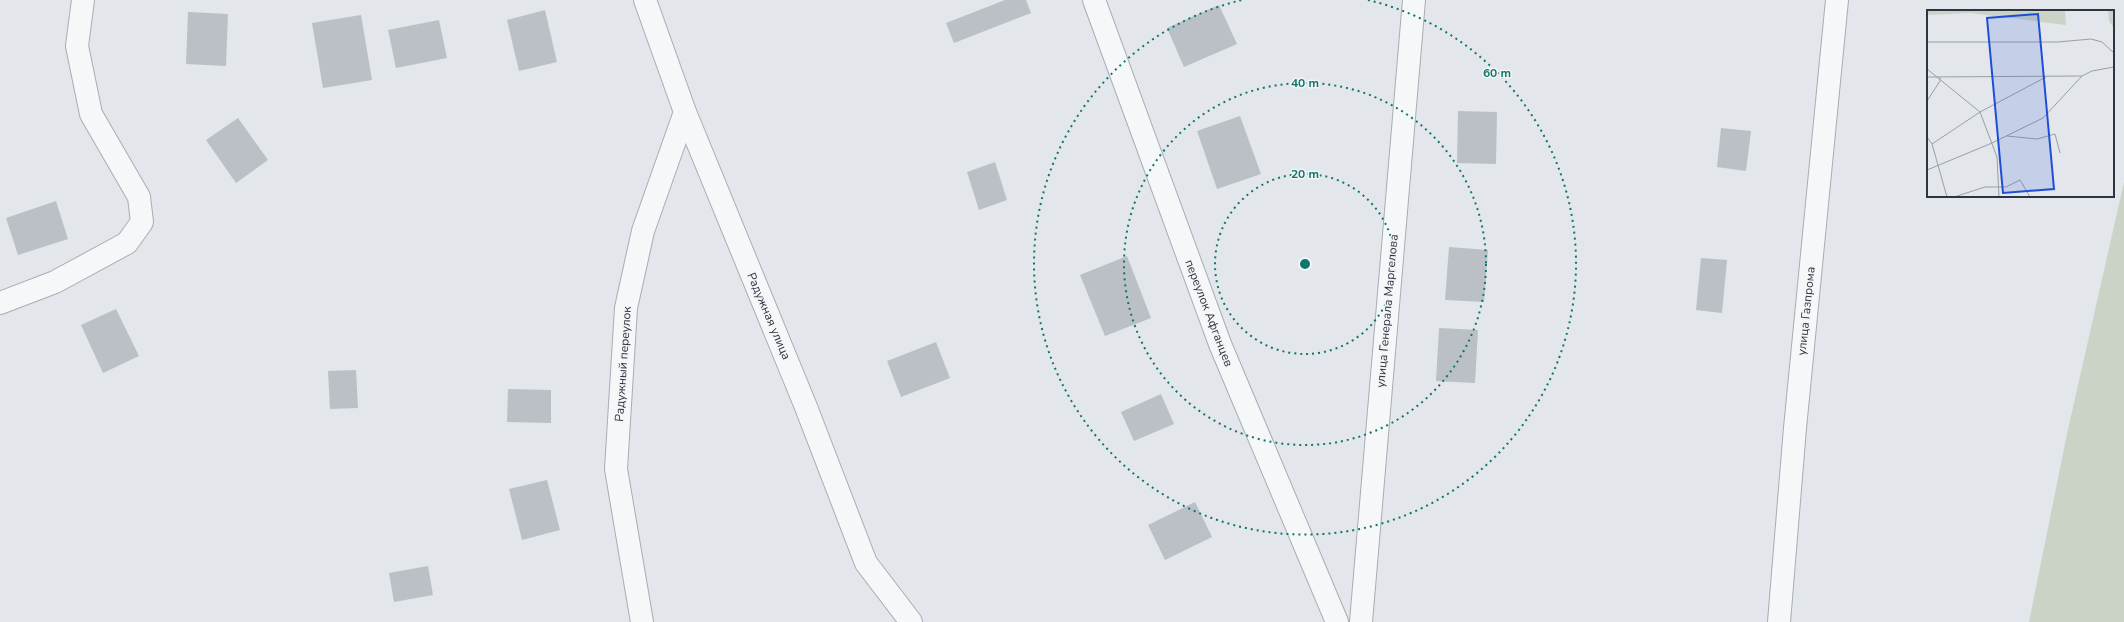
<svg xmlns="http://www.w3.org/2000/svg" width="2124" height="622" font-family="'Nunito Sans',sans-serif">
<rect width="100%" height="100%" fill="#e3e6ea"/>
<path fill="#cad3c5" d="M 2124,182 L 2124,622 L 2029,622 L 2067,434 Z"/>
<path fill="#bbc0c6" d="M 1005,0 L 1026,0 L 1031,13 L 954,43 L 946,23 Z
M 1219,5 L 1237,44 L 1184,67 L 1167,28 Z
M 545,10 L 557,62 L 519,71 L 507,20 Z
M 188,12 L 228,14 L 226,66 L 186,64 Z
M 361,15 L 372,80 L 323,88 L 312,23 Z
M 439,20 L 447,58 L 396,68 L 388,30 Z
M 1458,111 L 1497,112 L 1496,164 L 1457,163 Z
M 1240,116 L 1261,174 L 1217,189 L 1197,131 Z
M 238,118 L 268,160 L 236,183 L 206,140 Z
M 1721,128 L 1751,131 L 1746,171 L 1717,167 Z
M 995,162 L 1007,200 L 979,210 L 967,172 Z
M 56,201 L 68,239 L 18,255 L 6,218 Z
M 1449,247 L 1488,250 L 1484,302 L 1445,300 Z
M 1127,256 L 1151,318 L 1105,336 L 1080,275 Z
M 1701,258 L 1727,260 L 1722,313 L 1696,310 Z
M 116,309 L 139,356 L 103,373 L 81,325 Z
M 1439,328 L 1478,330 L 1475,383 L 1436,381 Z
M 936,342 L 950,378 L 901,397 L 887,361 Z
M 356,370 L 358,408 L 330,409 L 328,371 Z
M 508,389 L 551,390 L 551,423 L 507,422 Z
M 1161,394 L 1174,424 L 1134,441 L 1121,412 Z
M 547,480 L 560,530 L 522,540 L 509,489 Z
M 1195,502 L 1212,537 L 1165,560 L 1148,525 Z
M 428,566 L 433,595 L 394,602 L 389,573 Z"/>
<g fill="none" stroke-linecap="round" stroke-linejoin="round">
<defs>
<path id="minor" d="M 645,0 L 685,112 L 806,407 L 866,563 L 911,622
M 1094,0 L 1220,344 L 1337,622
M 0,303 L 55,282 L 127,243 L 142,222 L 139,197 L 91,114 L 77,46 L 83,0
M 642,622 L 616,469 L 626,308 L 643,231 L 685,112
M 1361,622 L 1414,0
M 1779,622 L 1795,428 L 1837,0"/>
</defs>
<use href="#minor" stroke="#a8adb4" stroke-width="24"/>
<use href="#minor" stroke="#f5f7f8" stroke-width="22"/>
</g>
<g fill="none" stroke="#0f766e" stroke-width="2" stroke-dasharray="2 4">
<circle cx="1305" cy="264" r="90"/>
<circle cx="1305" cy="264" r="181"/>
<path d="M1368 0A271 271 0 1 1 1242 0"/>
</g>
<g text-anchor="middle" stroke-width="3" stroke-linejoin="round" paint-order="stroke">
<g font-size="12" fill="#2c3541" stroke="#f3f5f7">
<text transform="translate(1387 311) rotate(-85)" y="4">улица Генерала Маргелова</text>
<text transform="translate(1806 311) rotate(-84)" y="4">улица Газпрома</text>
<text transform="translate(1209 313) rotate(69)" y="4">переулок Афганцев</text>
<text transform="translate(769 316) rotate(67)" y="4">Радужная улица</text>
<text transform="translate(623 364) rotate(-86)" y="4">Радужный переулок</text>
</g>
</g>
<g transform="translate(1927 10)">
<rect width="187" height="187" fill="#e3e6ea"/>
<path d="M 0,0 L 138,0 L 139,15 L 43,3 L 0,5 ZM 181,0 L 187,0 L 187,18 L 182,11 Z" fill="#cad3c5"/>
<path fill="none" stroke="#9a9fa6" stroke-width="1" d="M 0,32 L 131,32 L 164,29 L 175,32 L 187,43M 0,59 L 53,102 L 70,147 L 72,187M 0,67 L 155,66M 0,91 L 13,71 L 13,67M 80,126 L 110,129 L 128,124 L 133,143M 0,127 L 5,134 L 20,187M 5,134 L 53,102 L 119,67M 0,160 L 65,133 L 116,108 L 155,66 L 165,61 L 187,57M 27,187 L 58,177 L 79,177 L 93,170 L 103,187"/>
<path fill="#1d4ed8" fill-opacity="0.15" stroke="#1d4ed8" stroke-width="2" d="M 111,4 L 127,179 L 76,183 L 60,8 Z"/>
<rect width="187" height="187" fill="none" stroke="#2c3541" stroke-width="2"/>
</g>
<circle cx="1305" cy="264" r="6" fill="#0f766e" stroke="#f3f5f7" stroke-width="2"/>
<g font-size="12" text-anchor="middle" font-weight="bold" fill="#0f766e" stroke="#f3f5f7" stroke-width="3" stroke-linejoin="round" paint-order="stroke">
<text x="1497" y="77">60 m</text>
<text x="1305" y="87">40 m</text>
<text x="1305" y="178">20 m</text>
</g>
</svg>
